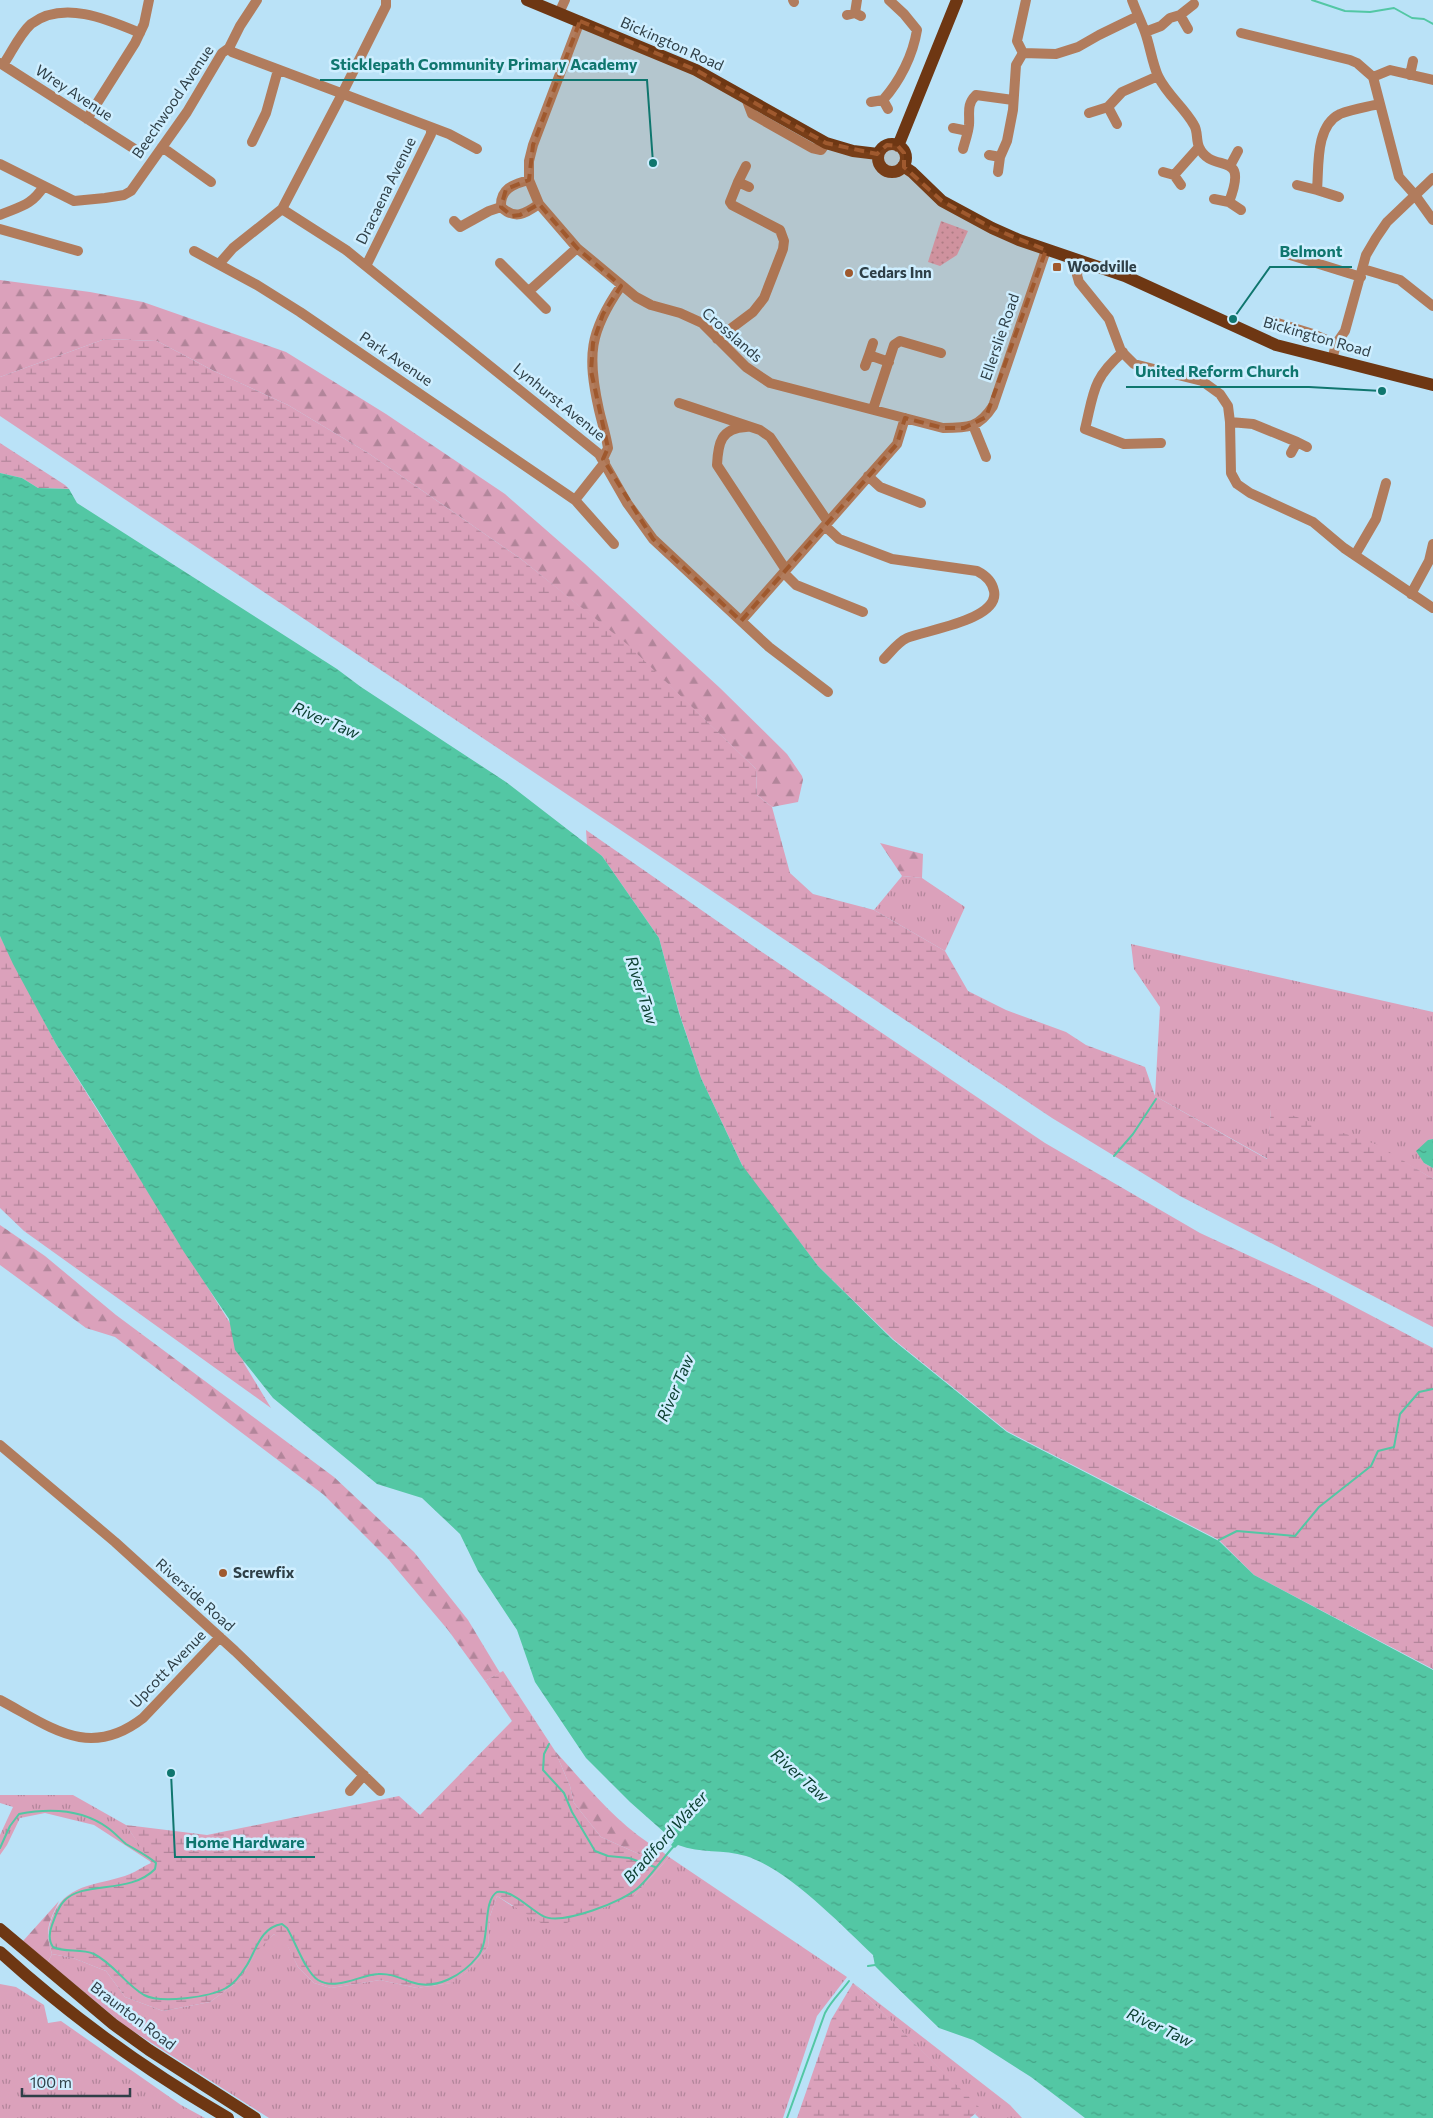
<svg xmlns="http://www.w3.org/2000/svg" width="1433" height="2118" font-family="Commissioner,sans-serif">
<defs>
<pattern id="grass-tufts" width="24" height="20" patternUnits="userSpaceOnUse" patternTransform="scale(1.25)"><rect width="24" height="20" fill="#dba1bb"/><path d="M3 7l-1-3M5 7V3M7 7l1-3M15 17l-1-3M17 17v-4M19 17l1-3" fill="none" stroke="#b2859a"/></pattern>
<pattern id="forest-firs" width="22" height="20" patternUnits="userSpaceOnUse" patternTransform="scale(1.25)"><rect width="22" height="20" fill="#dba1bb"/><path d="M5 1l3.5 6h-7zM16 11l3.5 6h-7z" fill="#b2859a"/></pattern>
<pattern id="wetland-marsh" width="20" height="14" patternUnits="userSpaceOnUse" patternTransform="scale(1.25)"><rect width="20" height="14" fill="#dba1bb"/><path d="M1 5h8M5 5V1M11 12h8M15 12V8" fill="none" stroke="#b2859a"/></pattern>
<pattern id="park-dots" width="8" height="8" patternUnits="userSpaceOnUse" patternTransform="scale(1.25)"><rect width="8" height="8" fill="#dba1bb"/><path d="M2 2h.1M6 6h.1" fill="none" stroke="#b2859a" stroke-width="1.8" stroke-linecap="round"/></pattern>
<pattern id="water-ripples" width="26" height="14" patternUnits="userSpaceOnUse" patternTransform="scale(1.25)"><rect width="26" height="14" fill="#53c7a4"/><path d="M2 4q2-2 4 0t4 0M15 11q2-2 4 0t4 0" fill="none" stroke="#45a387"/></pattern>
</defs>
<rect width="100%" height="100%" fill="#bae2f7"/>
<path fill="url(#grass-tufts)" d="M 902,876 L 922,878 L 965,907 L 945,951 L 874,910 Z
M 1131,944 L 1433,1012 L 1433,1139 L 1428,1140 L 1424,1163 L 1433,1168 L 1433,1179 L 1406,1163 L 1271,1109 L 1268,1159 L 1155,1096 L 1160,1007 L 1134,969 Z
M 0,1795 L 73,1795 L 126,1825 L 151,1862 L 94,1825 L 45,1813 L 20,1818 L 7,1845 L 0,1855 L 0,1835 L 13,1807 L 0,1803 Z
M 669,1857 L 847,1977 L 817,2016 L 783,2118 L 269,2118 L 125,2026 L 48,1962 L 52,1954 L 73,1958 L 106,1971 L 125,1997 L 163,2011 L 210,2002 L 240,1980 L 258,1949 L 274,1934 L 286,1942 L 298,1967 L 314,1983 L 331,1988 L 380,1980 L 417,1988 L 451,1983 L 469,1970 L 488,1947 L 490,1916 L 497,1896 L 512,1906 L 634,1896 Z
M 853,1983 L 1010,2105 L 1022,2118 L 979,2118 L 975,2114 L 980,2109 Z
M 0,1984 L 16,1987 L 44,2005 L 48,2023 L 61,2021 L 181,2105 L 205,2118 L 0,2118 Z"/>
<path fill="url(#forest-firs)" d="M 0,280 L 90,292 L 143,302 L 286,352 L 386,414 L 505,494 L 585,564 L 720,688 L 787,754 L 802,776 L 803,780 L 798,802 L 772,807 L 757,795 L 756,769 L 627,645 L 521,559 L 368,453 L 288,405 L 214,371 L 157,341 L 105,339 L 0,377 Z
M 880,843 L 923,854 L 922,878 L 902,876 Z
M 0,1225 L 45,1256 L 116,1315 L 334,1477 L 414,1552 L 468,1620 L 500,1673 L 485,1681 L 448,1630 L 389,1560 L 324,1495 L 115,1337 L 86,1328 L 0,1265 Z
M 555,1751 C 587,1786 619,1827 660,1850 L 651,1856 L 639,1854 L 601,1837 L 574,1803 L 570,1786 Z
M 59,1901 C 49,1923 44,1929 52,1954 L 48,1962 L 23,1941 Z"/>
<path fill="url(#wetland-marsh)" d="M 105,339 L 157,341 L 214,371 L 288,405 L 368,453 L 521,559 L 627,644 L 756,769 L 757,795 L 772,807 L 790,873 L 813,894 L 874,910 L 945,951 L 968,991 L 1006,1010 L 1066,1032 L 1086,1045 L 1145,1067 L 1155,1096 L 1267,1159 L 1271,1108 L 1378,1145 L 1433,1179 L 1433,1327 L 1180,1196 L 1052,1118 L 0,416 L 0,377 Z
M 0,443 L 65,485 L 69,489 L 38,488 L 22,478 L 0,473 Z
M 586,830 L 756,948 L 1045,1143 L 1200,1233 L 1315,1286 L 1433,1348 L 1433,1669 L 1254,1575 L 1219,1540 L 1007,1431 L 893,1339 L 818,1266 L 757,1186 L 1113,1950 L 701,1078 L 679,1012 L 659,938 L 602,856 L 587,845 Z
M 0,936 L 56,1044 L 230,1323 L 394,1405 L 520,1625 L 464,1529 L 422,1492 L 277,1392 L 242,1360 L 271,1408 L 24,1231 L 0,1208 Z
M 503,1671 L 555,1751 L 570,1786 L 574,1803 L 601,1837 L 639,1854 L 651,1856 L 660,1850 L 669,1857 L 634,1896 L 564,1924 L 541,1923 L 497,1896 L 490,1916 L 488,1947 L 469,1970 L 452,1983 L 417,1988 L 380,1980 L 331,1988 L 314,1983 L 298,1967 L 287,1945 L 274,1934 L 258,1950 L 240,1980 L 210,2002 L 163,2011 L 125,1997 L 106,1971 L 73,1958 L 52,1954 C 47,1938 47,1928 54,1913 C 68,1882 103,1885 130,1874 C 137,1871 144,1866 151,1863 L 126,1825 L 207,1835 L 399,1796 L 420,1815 L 512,1721 L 485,1681 Z
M 853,1983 L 981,2109 L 970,2118 L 797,2118 L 831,2020 Z"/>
<path fill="url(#park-dots)" d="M 941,221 L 968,231 L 957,255 L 940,266 L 928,262 Z"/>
<path fill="url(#water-ripples)" d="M 0,473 L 22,478 L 38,488 L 69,489 L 77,503 L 337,669 L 361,687 L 506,782 L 602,856 L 659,938 L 679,1013 L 701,1078 L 742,1165 L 818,1266 L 893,1340 L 1007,1432 L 1219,1541 L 1254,1575 L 1433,1670 L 1433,2118 L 1085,2118 L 1031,2077 L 973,2040 L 939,2028 L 886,1977 L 875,1966 L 873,1955 C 840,1924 789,1870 746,1856 C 723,1849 701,1854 678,1845 L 675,1848 L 671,1845 L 674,1841 L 630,1802 L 586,1758 L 535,1682 L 517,1630 L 478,1571 L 460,1534 L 422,1498 L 377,1484 L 273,1398 L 235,1350 L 229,1319 L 184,1252 L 98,1110 L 56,1044 L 13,964 L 0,936 Z
M 1433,1139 L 1433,1168 L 1424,1163 L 1416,1151 L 1428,1140 Z"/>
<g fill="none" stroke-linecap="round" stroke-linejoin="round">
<path stroke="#53c7a4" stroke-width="2" d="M 1312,0 L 1345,11 L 1370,12 L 1394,8 L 1412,18 L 1424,19 L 1433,24
M 1114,1156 L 1133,1134 L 1156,1099
M 1219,1540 L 1237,1531 L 1295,1536 L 1319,1507 L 1371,1466 L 1378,1451 L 1394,1447 L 1400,1414 L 1419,1392 L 1433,1389
M 549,1744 L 544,1754 L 543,1770 L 564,1793 L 572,1812 L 595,1851 L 608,1856 L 629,1858 L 655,1867
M 0,1848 L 10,1826 L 19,1814 C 50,1808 82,1809 108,1828 C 115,1833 120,1839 126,1844 C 136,1850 147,1855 156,1863 L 155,1869 C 130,1895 83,1880 64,1901 C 58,1907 55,1917 52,1925 C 49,1933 48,1940 53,1947 C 65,1953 81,1948 94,1954 C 114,1964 125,1984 144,1995 C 161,2004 210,1997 226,1988 C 234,1984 242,1973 247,1965 C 256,1950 261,1927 282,1924 L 287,1928 C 295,1941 306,1973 318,1980 C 336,1991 360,1975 378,1974 C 390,1973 400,1978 411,1982 C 436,1991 463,1975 478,1956 C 491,1940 482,1901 497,1892 C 514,1890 529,1909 543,1916 C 561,1926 625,1901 639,1887 C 652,1875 662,1859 674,1846
M 868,1966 L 875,1965
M 787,2118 L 825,2013 C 831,2001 841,1992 849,1981"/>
<path stroke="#b17c5d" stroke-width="10" d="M 793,0 L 794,2
M 1132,0 C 1136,11 1141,21 1145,32 C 1150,46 1152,62 1158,76 C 1167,95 1184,107 1194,125 C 1198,131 1196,140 1199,147 C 1212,176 1250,147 1229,202
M 559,13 L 565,0
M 855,13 L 857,0
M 847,15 L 855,13 L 861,16
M 1180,15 L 1188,29
M 580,21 L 533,145 L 529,161 L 529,180 L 539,204 L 577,248 L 636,297 L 651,305 L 680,313 L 702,323 L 746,367 L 770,383 L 943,428 C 968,428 979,428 993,406 L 1046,250
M 1145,32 L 1161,26 L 1170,18 L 1180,15 L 1194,4
M 1241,33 L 1350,60 L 1357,63 L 1373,77
M 229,48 L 232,52 L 338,92
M 1023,53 L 1017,41 L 1026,0
M 0,63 L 133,148
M 3,65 C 12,52 19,35 31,24 C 63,0 107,19 140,33
M 1410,75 L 1413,61
M 1373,77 L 1399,177 L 1415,195 L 1433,220
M 1373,77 L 1390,70 L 1433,80
M 344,90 L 386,6 L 386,0
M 346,95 L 449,134 L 477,149
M 746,98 L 752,114 L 812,148 L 821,150 L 826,143
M 883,100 L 888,109
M 871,102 L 883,100 C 900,81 913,55 917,30 L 904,14 L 889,0
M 1108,107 L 1117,124
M 1089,113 L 1108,107 L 1122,92 L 1158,76
M 87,119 L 135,43 L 144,24 L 149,0
M 953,128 L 968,131
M 252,142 L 266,113 L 278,70
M 162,147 L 211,182
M 963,149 C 965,141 968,134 969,125 C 970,113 966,105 976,95 L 1013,100
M 989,155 L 1000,157
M 0,164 L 74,201 L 105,198 L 124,195 L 131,191 L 187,112 L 222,53 L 229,48 L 240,26 L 257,0
M 1230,166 L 1238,151
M 998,172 L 1000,157 L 1007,141 L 1013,110 L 1016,65 L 1023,53 L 1056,54 L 1078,47 L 1099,35 L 1138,16
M 1163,172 L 1174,175
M 529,180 C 513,184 500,189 501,207 C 515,220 525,214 539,204
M 738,182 L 746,166
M 1181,185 L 1174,175 L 1199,147
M 1297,185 L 1317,190 C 1319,167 1315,126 1340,114 C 1352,109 1367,107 1379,104
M 1317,190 L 1339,197
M 1214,199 L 1229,202 L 1241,210
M 282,209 L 346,250 L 599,454 L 627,503 L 653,539 L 769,647 L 828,692
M 0,215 C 21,206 31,206 44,186
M 454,221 L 460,227 L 489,211 L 501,207
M 0,229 L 78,251
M 194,251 L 257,285 L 300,312 L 575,500 L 614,544
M 1287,254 L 1361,277
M 1080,261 L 1077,275 L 1079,282 L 1109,319 L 1121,351 L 1134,364 L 1202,381 L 1220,394 L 1228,406 L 1230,422 L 1231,473 L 1237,484 L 1250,493 L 1313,522 L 1344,548 L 1433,608
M 500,263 L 546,309
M 219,264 L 233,248 L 282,209 L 340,98
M 366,266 L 431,134 L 431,128
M 1363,269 L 1400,280 L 1433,306
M 529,291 L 577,248
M 1268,320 L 1313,334 L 1336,344
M 717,339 L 753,312 L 764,298 L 783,249 L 784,241 L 780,230 L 732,205 L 730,202 L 738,182 L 749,187
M 873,343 L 869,355 L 889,362
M 1123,352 C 1092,379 1094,392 1085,429 L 1124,444 L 1161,443
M 1332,360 L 1336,344 L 1345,331 L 1366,255 L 1376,238 L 1387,222 L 1433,178
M 865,366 L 869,355
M 679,403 L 760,430 L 770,437 L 828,522
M 873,409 L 894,345 L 900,341 L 941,353
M 1230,422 L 1253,424 L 1297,442
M 973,425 L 986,457
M 746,427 C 721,428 718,443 717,465 L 786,570
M 1291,453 L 1297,442 L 1307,447
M 603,459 L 608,448 C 606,435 602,423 599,410 C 587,356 589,332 621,286
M 868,476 L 880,487 L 921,503
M 575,500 L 605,462
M 825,526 L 839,539 L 892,559 L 977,571 C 985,575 992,581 994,591 C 1000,620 926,630 907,638 C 898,642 891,652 884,659
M 1355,555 L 1376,519 L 1386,483
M 784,573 L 796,585 L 863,612
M 1411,594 L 1429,561 L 1433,544
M 741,621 L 897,444 L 905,418
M 0,1445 L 115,1542 L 235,1651 L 380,1791
M 0,1700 C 51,1727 89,1760 143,1718 L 220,1637
M 350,1791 L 364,1775"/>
<path stroke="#6e3713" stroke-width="12" d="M 527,0 L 696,70 L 826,143 L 853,151 L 878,154
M878 158a14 14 0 1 1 28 0a14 14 0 1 1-28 0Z
M 898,146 L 957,0
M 903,166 L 912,172 L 942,201 L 992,228 L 1019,240 L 1125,276 L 1276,345 L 1433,385
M 0,1929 L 113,2024 L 149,2050 L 255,2118
M 0,1952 C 69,2015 147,2071 228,2118"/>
</g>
<path fill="#9f592e" fill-opacity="0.2" stroke="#9f592e" stroke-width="4" stroke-dasharray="10 6" stroke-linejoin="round" d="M 580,21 L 696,70 L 826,143 L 877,154 L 887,145 L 898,146 L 904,153 L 904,167 L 942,201 L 992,228 L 1046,250 L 986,417 L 964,428 L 943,428 L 905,418 L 897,444 L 741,621 L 653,539 L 603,459 L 608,448 L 591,371 L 593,343 L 603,314 L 621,286 L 577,248 L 539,204 L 520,215 L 512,216 L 501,207 L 506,189 L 529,180 L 533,145 Z"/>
<g fill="#9f592e" stroke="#ceeeff" stroke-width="2">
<rect x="1052" y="262" width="10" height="10" rx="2.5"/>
<circle cx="849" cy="273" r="5"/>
<circle cx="223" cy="1573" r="5"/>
</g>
<g text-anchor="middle" stroke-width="5" stroke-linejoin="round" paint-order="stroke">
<g font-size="15" fill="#2e3f47" stroke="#ceeeff">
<text transform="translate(672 44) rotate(24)" y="5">Bickington Road</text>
<text transform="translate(74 93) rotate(33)" y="5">Wrey Avenue</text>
<text transform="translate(173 102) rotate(-56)" y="5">Beechwood Avenue</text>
<text transform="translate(386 191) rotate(-64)" y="5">Dracaena Avenue</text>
<text transform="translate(732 335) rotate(41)" y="5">Crosslands</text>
<text transform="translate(1000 337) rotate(-71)" y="5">Ellerslie Road</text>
<text transform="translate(1317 337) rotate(16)" y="5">Bickington Road</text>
<text transform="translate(396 359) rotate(34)" y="5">Park Avenue</text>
<text transform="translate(559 402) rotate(39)" y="5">Lynhurst Avenue</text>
<text transform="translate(195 1595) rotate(42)" y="5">Riverside Road</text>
<text transform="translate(168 1669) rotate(-46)" y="5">Upcott Avenue</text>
<text transform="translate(133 2016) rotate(37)" y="5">Braunton Road</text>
</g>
<g font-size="15" font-weight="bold" fill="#2e3f47" stroke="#ceeeff" text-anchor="start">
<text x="1067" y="272">Woodville</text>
<text x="859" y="278">Cedars Inn</text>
<text x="233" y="1578">Screwfix</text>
</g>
<g font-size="16" font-style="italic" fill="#0c4032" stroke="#ceeeff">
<text transform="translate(326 720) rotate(23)" y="6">River Taw</text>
<text transform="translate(642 990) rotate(72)" y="6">River Taw</text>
<text transform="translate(675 1388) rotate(-67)" y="6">River Taw</text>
<text transform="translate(800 1775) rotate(42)" y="6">River Taw</text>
<text transform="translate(665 1837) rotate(-48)" y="6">Bradiford Water</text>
<text transform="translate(1160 2027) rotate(25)" y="6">River Taw</text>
</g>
</g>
<path fill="none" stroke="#0f766e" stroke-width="2" d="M653 163L647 80H320M1233 319L1270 267H1352M1382 391L1309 387H1126M171 1773L175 1857H315"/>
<g fill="#0f766e" stroke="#ceeeff" stroke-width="2">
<circle cx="653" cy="163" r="5"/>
<circle cx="1233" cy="319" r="5"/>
<circle cx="1382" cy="391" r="5"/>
<circle cx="171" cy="1773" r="5"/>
</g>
<g font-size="16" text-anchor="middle" font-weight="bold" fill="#0f766e" stroke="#ceeeff" stroke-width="5" stroke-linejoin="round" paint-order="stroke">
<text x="484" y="70">Sticklepath Community Primary Academy</text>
<text x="1311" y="257">Belmont</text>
<text x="1217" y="377">United Reform Church</text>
<text x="245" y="1848">Home Hardware</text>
</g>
<path d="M22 2088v8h108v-8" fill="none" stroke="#2e3f47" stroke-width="2.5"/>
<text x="30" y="2088" font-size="15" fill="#2e3f47" stroke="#ceeeff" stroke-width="4" paint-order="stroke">100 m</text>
</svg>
